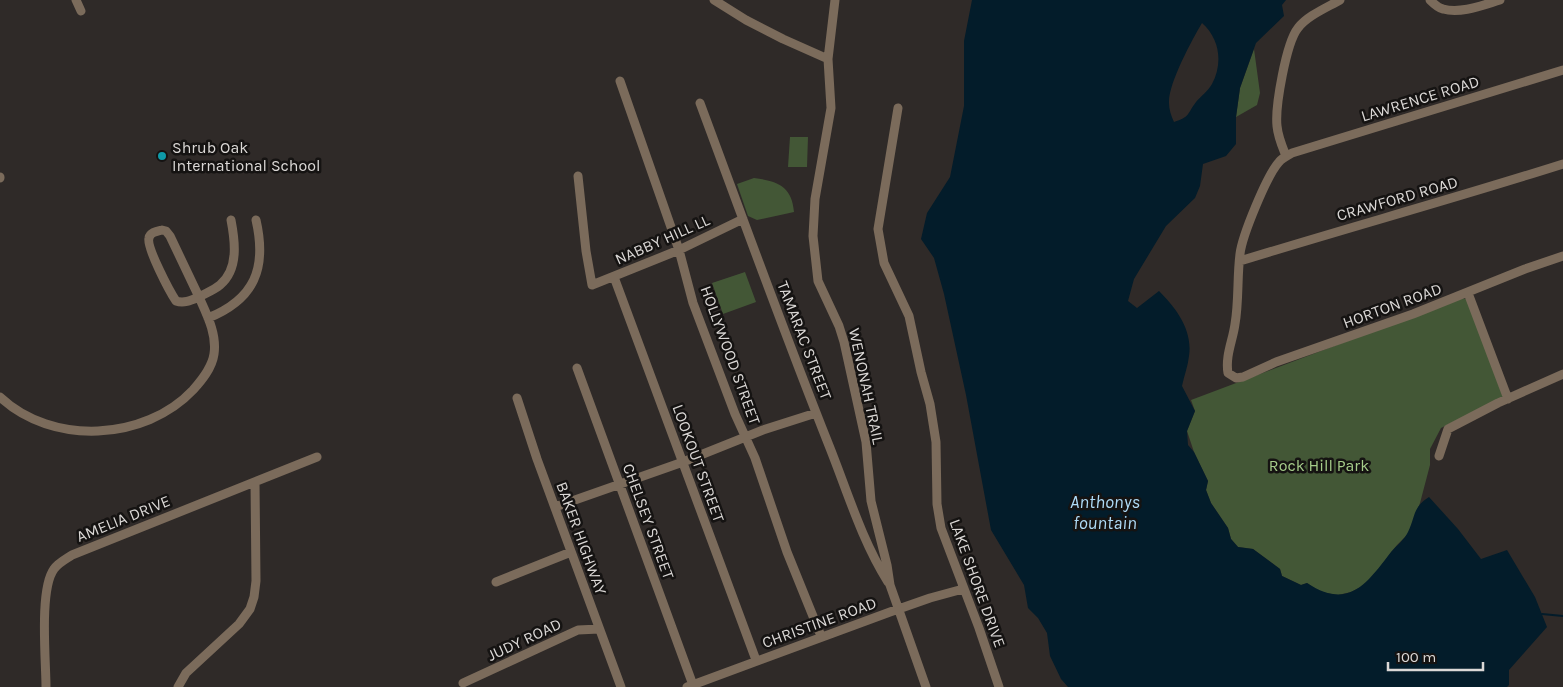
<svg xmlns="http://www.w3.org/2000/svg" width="1563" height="687" font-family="Karla,sans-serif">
<rect width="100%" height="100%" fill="#2f2a28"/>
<path fill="#435736" d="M 1254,49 L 1260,93 L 1257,105 L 1236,117 L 1240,88 Z
M 790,137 L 808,137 L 807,167 L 788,167 Z
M 754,178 C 777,181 792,186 794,212 L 757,220 L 748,216 L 737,184 Z
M 745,272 L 756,302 L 723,314 L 712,283 Z
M 1461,298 L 1467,299 L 1503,397 L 1441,428 L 1430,449 L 1430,465 L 1420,503 L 1408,534 L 1397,545 L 1373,576 L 1363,586 L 1351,592 L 1338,595 L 1320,592 L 1307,583 L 1301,585 L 1282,576 L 1280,569 L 1253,549 L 1238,547 L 1231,539 L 1228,528 L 1211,503 L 1206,490 L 1208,481 L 1194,452 L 1187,431 L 1195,411 L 1191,400 Z"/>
<path fill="#031c2a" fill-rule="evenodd" d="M 972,0 L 1286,0 L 1282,5 L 1284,16 L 1256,43 L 1240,88 L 1236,117 L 1236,144 L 1226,156 L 1203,164 L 1200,186 L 1195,198 L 1166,226 L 1134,279 L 1128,301 L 1137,308 L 1159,291 C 1176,308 1193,330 1189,356 C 1188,366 1184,376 1182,386 L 1195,411 L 1187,431 L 1188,445 L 1194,452 L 1208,481 L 1206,490 L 1211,503 L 1228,528 L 1231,539 L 1238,547 L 1253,549 L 1280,569 L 1282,576 L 1301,585 L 1307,583 C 1348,610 1366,585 1391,552 C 1396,546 1405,539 1408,532 C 1416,516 1412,508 1429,497 L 1458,529 L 1481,559 L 1507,550 L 1535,597 L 1547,627 L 1509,670 L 1509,685 L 1507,687 L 1068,687 L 1061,679 L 1050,656 L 1047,633 L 1038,618 L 1028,608 L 1024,585 L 991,530 L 966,395 L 944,294 L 934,258 L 921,239 L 927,213 L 950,177 L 964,106 L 964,41 ZM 1202,23 C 1220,39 1223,63 1212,84 C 1208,91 1201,96 1196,102 C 1187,114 1190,117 1174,122 C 1171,116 1169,109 1169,103 C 1168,84 1192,40 1202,23 Z"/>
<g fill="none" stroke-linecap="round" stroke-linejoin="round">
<path stroke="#031c2a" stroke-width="2" d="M 1542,614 L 1563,616"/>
<path stroke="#7b6b5b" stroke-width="9" d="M 76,0 L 81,11
M 714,0 L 746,20 L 783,39 L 828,59
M 835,0 L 828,59 L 831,108 L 815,199 L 813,236 L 818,281 L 839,326 L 844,342 L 866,442 L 871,501 L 887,565 L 890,585 L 926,687
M 1430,0 C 1434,4 1438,8 1443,9 C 1461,14 1483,5 1500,0
M 1563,70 L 1292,153 C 1287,156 1282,158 1279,162 C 1267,175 1242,236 1240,254 C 1237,277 1239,301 1235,324 C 1233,340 1225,356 1228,373 L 1236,378 L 1243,377 L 1276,362 L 1413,314 L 1525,269 L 1563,256
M 620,81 L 679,250 L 693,303 L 735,414 L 755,458 L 787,552 L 821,636
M 700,103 C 742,216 783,330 828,443 C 847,490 861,539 888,582
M 898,108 L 878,229 L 884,263 L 909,316 L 921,372 L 930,404 L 936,442 L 937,504 L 941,528 L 979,628 L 999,687
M 1286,156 C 1282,146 1278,137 1277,126 C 1275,107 1286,43 1298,28 C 1307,16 1326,8 1340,0
M 578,176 L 586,251 L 592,285 L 679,250 L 743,219
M 0,177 L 0,178
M 162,230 L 166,231 L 170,236 L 199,297 C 192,300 184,304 176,301 C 170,292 146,247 149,238 C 150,232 158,231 162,230 Z
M 1240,261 C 1347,228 1456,198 1563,164
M 614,277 L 756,660
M 1468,293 L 1508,399
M 208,318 C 255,299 267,268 256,220
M 577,368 L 693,685
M 0,397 C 52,446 145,441 193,390 C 202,380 212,368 214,354 C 217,334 207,315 199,297 C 206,293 214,290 220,285 C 239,269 235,241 231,220
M 517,398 L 537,459 L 621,687
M 1439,456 L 1448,429 L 1498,403 L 1563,374
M 555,507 L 683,462 L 763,430 L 816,413
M 496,582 L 571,552
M 463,683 L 578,630 L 599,629
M 46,687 C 46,661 39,589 54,569 C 58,563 66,559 72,555 L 317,457
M 178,687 L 186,673 L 239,624 L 250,609 L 254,597 L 256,581 L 255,482
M 687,687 L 890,612 L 930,598 L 963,589"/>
</g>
<circle fill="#0f9aa8" stroke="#151312" stroke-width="2" cx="162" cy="156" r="5"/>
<g text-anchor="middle" stroke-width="5" stroke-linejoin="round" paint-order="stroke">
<g font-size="16" fill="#dbd8d6" stroke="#151312">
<text transform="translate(1420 98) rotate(-17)" y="6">LAWRENCE ROAD</text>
<text transform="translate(1397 198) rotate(-16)" y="6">CRAWFORD ROAD</text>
<text transform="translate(662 239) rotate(-24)" y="6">NABBY HILL LL</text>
<text transform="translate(1392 305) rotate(-20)" y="6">HORTON ROAD</text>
<text transform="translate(805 340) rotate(69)" y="6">TAMARAC STREET</text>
<text transform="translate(731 355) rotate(70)" y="6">HOLLYWOOD STREET</text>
<text transform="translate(867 386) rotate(78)" y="6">WENONAH TRAIL</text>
<text transform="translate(699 463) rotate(70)" y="6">LOOKOUT STREET</text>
<text transform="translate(123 518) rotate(-22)" y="6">AMELIA DRIVE</text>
<text transform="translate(649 521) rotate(70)" y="6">CHELSEY STREET</text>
<text transform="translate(582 538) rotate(70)" y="6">BAKER HIGHWAY</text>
<text transform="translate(978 583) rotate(70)" y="6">LAKE SHORE DRIVE</text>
<text transform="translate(819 622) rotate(-20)" y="6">CHRISTINE ROAD</text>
<text transform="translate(524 639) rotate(-25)" y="6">JUDY ROAD</text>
</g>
<g font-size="16" fill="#dbd8d6" stroke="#151312" text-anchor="start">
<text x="172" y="153">Shrub Oak<tspan x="172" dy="18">International School</tspan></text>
</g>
<g font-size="16" fill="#a6cd8a" stroke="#151312">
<text x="1319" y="471">Rock Hill Park</text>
</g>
<g font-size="18" font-style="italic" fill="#afdbf7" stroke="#151312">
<text x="1105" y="508">Anthonys<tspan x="1105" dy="21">fountain</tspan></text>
</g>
</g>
<path d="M1388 662v8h95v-8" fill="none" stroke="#dbd8d6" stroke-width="2.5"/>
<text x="1396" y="662" font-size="15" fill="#dbd8d6" stroke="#151312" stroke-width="4" paint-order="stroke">100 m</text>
</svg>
